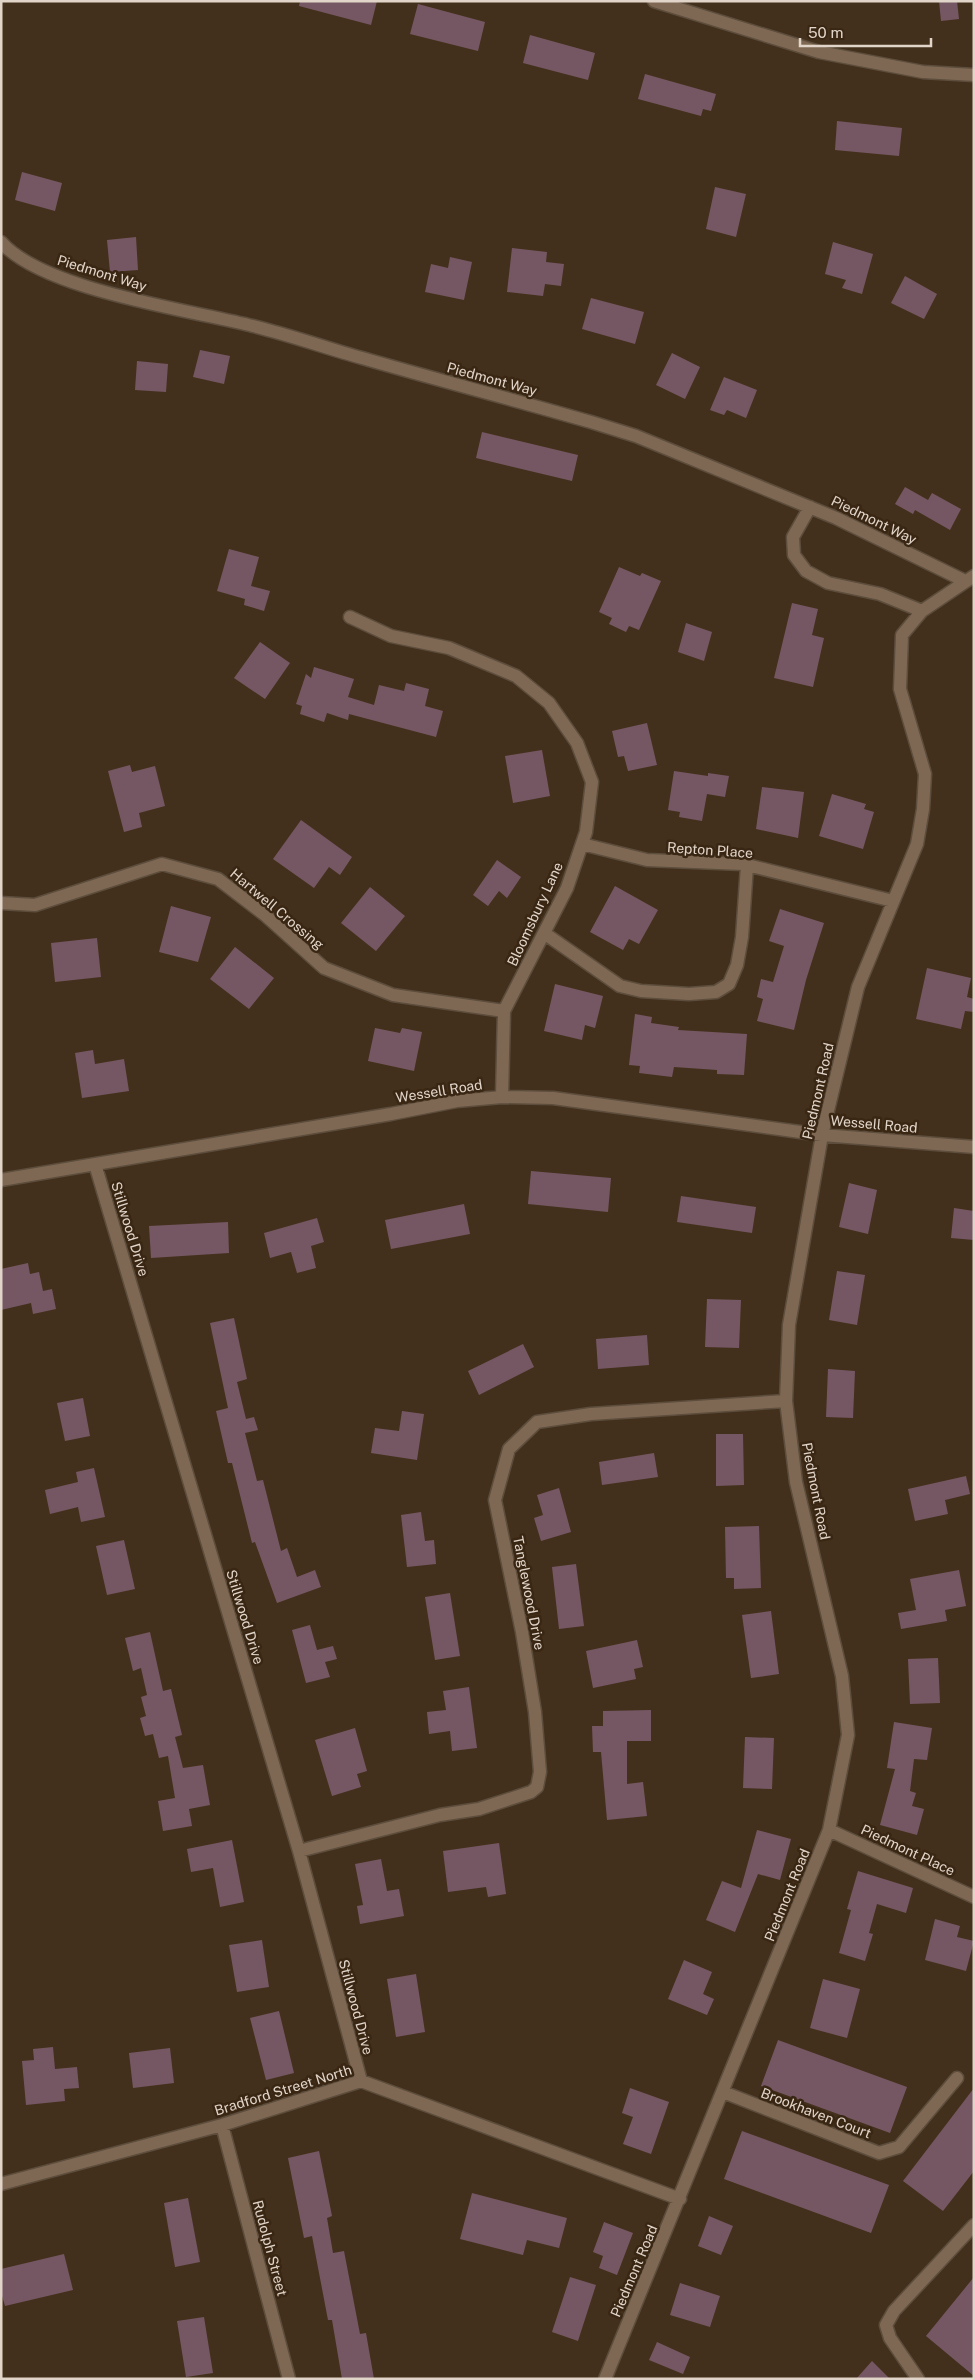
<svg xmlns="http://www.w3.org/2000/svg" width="975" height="2380" font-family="'Public Sans',sans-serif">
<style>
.building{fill:#755763}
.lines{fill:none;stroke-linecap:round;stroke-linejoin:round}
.minor-casing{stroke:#5d4d3c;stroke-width:15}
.minor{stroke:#7e6853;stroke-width:12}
.labels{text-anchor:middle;stroke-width:5;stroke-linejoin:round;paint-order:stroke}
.street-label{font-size:14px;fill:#e1d5c9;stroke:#392613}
</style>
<rect width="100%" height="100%" fill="#43301c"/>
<path class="building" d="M300 1H377L371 25 299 6Z
M939 1H957L959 19 941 21Z
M418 4 485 22 478 51 410 34Z
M530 35 595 53 588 80 523 63Z
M645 74 716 94 711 111 703 109 701 116 638 99Z
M837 121 902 128 899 156 835 150Z
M22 172 62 183 55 211 15 200Z
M715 187 746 194 736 237 706 229Z
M136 237 138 270 110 272 107 240Z
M833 242 873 254 862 294 842 288 846 280 825 274Z
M512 248 547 252 546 262 564 264 561 286 545 284 543 296 507 292Z
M450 257 472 262 464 300 425 292 431 264 448 268Z
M905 276 937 294 924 319 891 303Z
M591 298 644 312 635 344 582 329Z
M200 350 230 356 224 384 193 377Z
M672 353 700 367 685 399 656 385Z
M137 361 168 364 166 392 135 390Z
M724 377 757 390 746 418 727 410 724 415 710 410Z
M482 432 578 455 572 481 476 458Z
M905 487 928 500 932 493 961 509 950 530 915 510 913 514 895 504Z
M229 549 259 557 251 586 270 591 264 611 244 605 245 599 217 591Z
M619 567 640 576 642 573 661 581 639 630 629 626 626 632 609 624 612 618 599 612Z
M792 603 818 609 812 635 824 638 813 687 774 678Z
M686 623 712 632 704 661 678 652Z
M260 642 290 663 265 699 234 678Z
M314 667 354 679 348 697 374 705 379 685 404 691 406 683 429 689 425 706 443 711 436 737 349 714 348 720 327 713 324 722 300 714 302 706 296 704 306 674 311 678Z
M647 723 657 765 628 771 624 756 618 757 612 731Z
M542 750 550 796 513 803 505 756Z
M130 765 132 772 155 766 165 806 139 813 142 827 124 832 108 771Z
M674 771 708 776V773L729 776 725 797 707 794 702 821 679 817 680 812 668 810Z
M762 787 804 792 798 838 756 829Z
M832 794 866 804 864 809 874 812 863 849 819 836Z
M301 820 352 857 340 875 329 867 314 888 273 859Z
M497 860 521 877 507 898 499 891 488 906 473 895Z
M615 886 658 910 639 944 629 939 623 950 590 932Z
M370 887 405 916 376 951 341 923Z
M171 906 211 917 198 962 159 952Z
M780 909 824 923 806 980 794 1030 757 1021 763 999 757 997 761 979 773 982 784 946 769 941Z
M97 938 101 977 55 982 51 943Z
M235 947 274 978 249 1009 210 979Z
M927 968 971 978 967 997 974 999V1012L965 1011 961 1029 916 1019Z
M555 984 603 996 595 1028 585 1025 582 1040 544 1031Z
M635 1014 652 1017 651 1023 679 1027 678 1030 747 1034 744 1075 717 1074V1070L674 1067 672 1077 639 1073 640 1066 629 1065Z
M375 1028 400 1033 402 1028 422 1032 414 1071 368 1061Z
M93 1050 95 1064 124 1059 129 1091 82 1098 75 1053Z
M531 1171 611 1178 608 1212 528 1204Z
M849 1183 877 1190 868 1234 839 1227Z
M681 1196 756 1207 752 1233 677 1222Z
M464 1204 470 1234 391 1249 385 1220Z
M954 1208 974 1211V1240L951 1238Z
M317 1218 324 1242 311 1246 316 1268 297 1273 291 1252 270 1258 264 1233Z
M228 1222 229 1253 151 1258 149 1226Z
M28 1263 30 1274 39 1272 43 1291 52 1289 56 1309 33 1314 31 1303 1 1310V1269Z
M837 1271 865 1275 857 1325 829 1320Z
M707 1299 741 1300 739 1348 705 1347Z
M234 1318 247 1379 237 1382 246 1419 254 1417 258 1430 245 1433 257 1481 263 1480 281 1551 287 1548 297 1577 315 1570 321 1587 277 1603 255 1542 252 1543 232 1463H228L216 1411 228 1408 210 1323Z
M647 1335 649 1365 598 1369 596 1339Z
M523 1344 534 1367 479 1395 468 1371Z
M828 1369 855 1371 853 1418 826 1417Z
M83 1398 90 1436 65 1441 57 1403Z
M402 1411 424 1414 417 1460 371 1453 375 1428 399 1431Z
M716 1434H743L744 1485 716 1486Z
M654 1453 658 1477 602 1485 599 1462Z
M94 1468 105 1517 81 1522 78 1507 50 1514 45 1490 78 1482 76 1472Z
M966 1476 970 1494 945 1500 948 1514 915 1521 908 1489Z
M559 1488 571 1532 541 1541 534 1518 543 1515 537 1495Z
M421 1512 425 1541 434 1540 436 1564 407 1567 401 1515Z
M759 1526 761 1588 734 1589V1578H726L725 1527Z
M124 1540 135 1589 107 1595 96 1546Z
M576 1564 584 1626 559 1629 552 1567Z
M959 1570 966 1606 945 1610 947 1621 901 1629 898 1613 916 1610 910 1579Z
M450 1593 460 1656 435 1660 425 1597Z
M771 1611 779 1674 751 1678 742 1615Z
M310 1625 317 1650 333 1646 337 1659 325 1662 330 1677 306 1683 292 1630Z
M150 1632 163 1691 171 1689 182 1735 175 1737 183 1768 203 1765 210 1805 189 1809 192 1826 163 1831 158 1801 175 1798 168 1756 159 1758 153 1734 145 1736 140 1718 146 1716 141 1697 147 1695 141 1668 133 1671 125 1638Z
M637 1640 643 1667 634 1669 636 1679 593 1688 586 1651Z
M938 1658 940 1703 910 1704 908 1659Z
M469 1687 477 1748 452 1751 450 1731 429 1734 427 1712 446 1710 443 1691Z
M651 1710V1741H627V1784L643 1782 647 1816 607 1820 601 1752H593L592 1726H603V1711Z
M894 1722 932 1728 927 1760 914 1759 910 1791 916 1793 912 1806 924 1809 917 1835 880 1825 895 1769 887 1768Z
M355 1728 367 1771 357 1774 361 1787 332 1796 315 1740Z
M745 1737 774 1738 772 1789 743 1788Z
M757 1830 791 1839 780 1880 758 1874 735 1932 706 1920 722 1881 741 1888Z
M232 1840 244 1902 220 1907 213 1868 191 1872 187 1849Z
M499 1843 506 1894 488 1897 486 1887 448 1892 443 1851Z
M381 1859 387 1891 399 1889 404 1916 360 1924 357 1906 363 1905 355 1864Z
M858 1871 913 1888 906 1913 877 1904 869 1933 873 1934 865 1961 839 1953 851 1910 847 1909Z
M935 1919 960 1926 957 1937 974 1941 966 1971 925 1960Z
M262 1940 269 1987 237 1992 229 1945Z
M684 1960 712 1972 703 1994 714 1999 707 2015 668 1999Z
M416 1974 425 2032 396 2037 387 1979Z
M823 1979 860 1989 847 2038 810 2028Z
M279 2011 294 2073 266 2080 250 2018Z
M778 2040 907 2087 890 2133 761 2086Z
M53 2047 55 2069 77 2067 79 2088 64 2089 65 2101 26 2105 22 2061 34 2060 33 2049Z
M170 2048 174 2083 133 2088 129 2053Z
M630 2088 669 2102 651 2154 623 2144 633 2117 622 2113Z
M974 2088V2171L943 2211 903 2181Z
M742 2131 889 2185 871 2233 724 2179Z
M319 2151 332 2216 327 2218 333 2253 344 2251 360 2334 366 2333 374 2379H342L332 2320H328L312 2236 304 2238 288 2158Z
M472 2193 567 2218 559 2248 527 2240 523 2255 460 2239Z
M188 2198 200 2262 175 2267 164 2203Z
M709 2216 733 2226 721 2255 698 2246Z
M604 2222 633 2233 617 2275 599 2268 603 2256 593 2252Z
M64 2254 73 2290 5 2306 1 2292V2269Z
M570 2277 596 2285 578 2341 552 2332Z
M974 2277V2376L926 2336Z
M680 2283 720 2296 710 2327 670 2315Z
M204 2317 213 2373 186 2377 177 2321Z
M657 2342 690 2357 683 2374 649 2360Z
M872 2361 890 2379H856Z"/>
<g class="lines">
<g class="minor-casing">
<path id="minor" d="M654 1 819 52 923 72 974 75
M1 242C43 290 190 310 253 326 290 335 326 348 362 358 438 380 515 400 591 422L636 436 836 518 965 581
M810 507 793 537 794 555 806 571 828 583 880 594 922 611
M350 617 391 636 449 648 516 676 549 703 577 743 592 782 586 832 567 888 504 1011 502 1097
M582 844 647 860 743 864 893 901
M1 903 35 905 162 864 218 879 265 915 324 968 393 995 504 1011
M544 933 620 986 641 991 689 994 716 992 729 984 737 965 742 937 747 866
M95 1164 299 1851 361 2081
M1 1180 391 1114 457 1101 502 1097 553 1098 822 1135 974 1147
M829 1830 974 1897
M299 1851 440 1815 479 1809 531 1792 537 1787 540 1772 535 1712 522 1632 495 1500 509 1449 537 1422 591 1414 786 1401
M723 2092 879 2153 899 2147 957 2078
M222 2125 289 2379
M1 2184 222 2125 361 2081 680 2199
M605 2379 829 1830 848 1735 842 1676 796 1482 786 1401 789 1325 822 1135 858 987 917 844 923 809 925 774 900 689 902 635 922 611 974 576
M918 2379 890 2338 886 2325 894 2311 974 2225"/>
</g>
<use href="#minor" class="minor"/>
</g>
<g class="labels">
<g class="street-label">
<text transform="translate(102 273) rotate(17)" y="5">Piedmont Way</text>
<text transform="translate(492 379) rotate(15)" y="5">Piedmont Way</text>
<text transform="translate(874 520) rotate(26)" y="5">Piedmont Way</text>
<text transform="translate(710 850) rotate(4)" y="5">Repton Place</text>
<text transform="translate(277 909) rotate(40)" y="5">Hartwell Crossing</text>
<text transform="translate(535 914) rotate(-65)" y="5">Bloomsbury Lane</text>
<text transform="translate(439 1091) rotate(-9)" y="5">Wessell Road</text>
<text transform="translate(818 1091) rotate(-77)" y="5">Piedmont Road</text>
<text transform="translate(874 1124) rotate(5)" y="5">Wessell Road</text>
<text transform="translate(130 1229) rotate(73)" y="5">Stillwood Drive</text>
<text transform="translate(816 1491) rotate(79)" y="5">Piedmont Road</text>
<text transform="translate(529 1593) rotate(79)" y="5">Tanglewood Drive</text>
<text transform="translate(245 1617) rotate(73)" y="5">Stillwood Drive</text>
<text transform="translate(908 1850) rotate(25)" y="5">Piedmont Place</text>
<text transform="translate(787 1895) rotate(-68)" y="5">Piedmont Road</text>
<text transform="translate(356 2007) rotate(75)" y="5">Stillwood Drive</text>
<text transform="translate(283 2090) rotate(-17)" y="5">Bradford Street North</text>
<text transform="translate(816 2113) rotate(21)" y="5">Brookhaven Court</text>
<text transform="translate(270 2248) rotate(75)" y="5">Rudolph Street</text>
<text transform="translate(634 2271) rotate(-67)" y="5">Piedmont Road</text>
</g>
</g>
<rect width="975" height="2380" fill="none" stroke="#e1d5c9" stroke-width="5"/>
<path d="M800 38v8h131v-8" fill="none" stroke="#e1d5c9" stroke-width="2.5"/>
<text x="808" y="38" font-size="15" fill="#e1d5c9" stroke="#392613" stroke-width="4" paint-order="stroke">50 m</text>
</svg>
